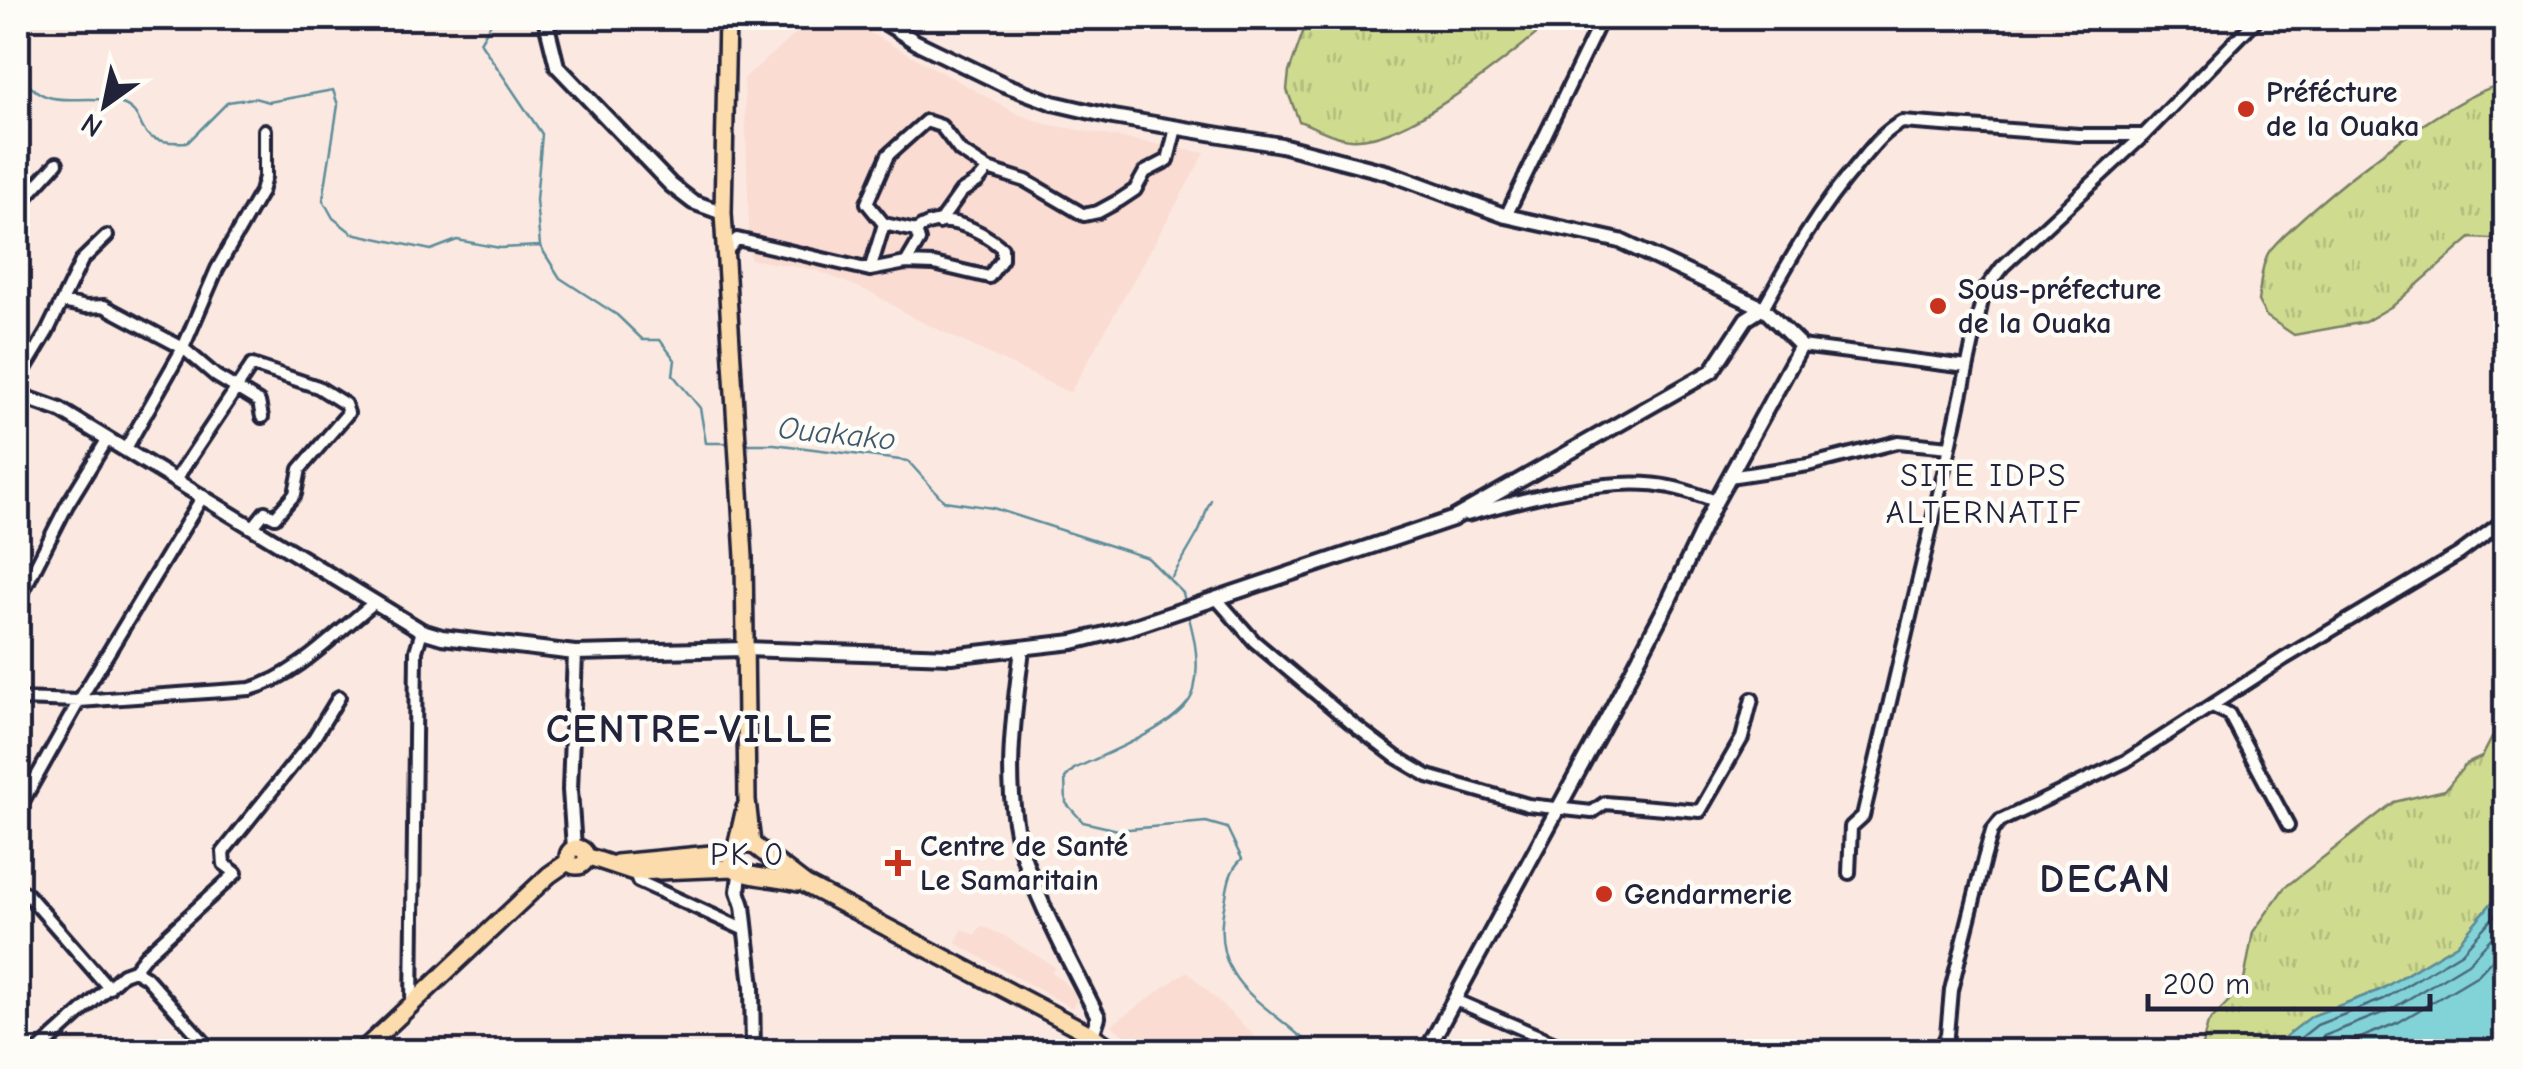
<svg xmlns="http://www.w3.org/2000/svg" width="2523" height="1069" font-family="'Comic Neue',sans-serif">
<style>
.built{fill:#fadcd2}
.grass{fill:url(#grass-tufts);stroke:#787f65;stroke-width:2.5}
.water{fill:#82d3d8;stroke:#5c8c99;stroke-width:2.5}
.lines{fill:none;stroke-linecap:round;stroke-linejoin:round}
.shore{stroke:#48697a;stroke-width:2.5}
.stream{stroke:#5c8c99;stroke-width:2.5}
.minor-casing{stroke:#22223b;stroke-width:18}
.tertiary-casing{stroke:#22223b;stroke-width:20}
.primary-casing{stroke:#22223b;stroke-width:22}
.minor{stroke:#fdfcf7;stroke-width:10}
.tertiary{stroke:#fdfcf7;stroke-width:12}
.primary{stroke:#fcdcac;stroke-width:15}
.poi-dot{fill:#c8321e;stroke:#fdfcf7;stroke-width:4}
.labels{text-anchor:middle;stroke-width:9;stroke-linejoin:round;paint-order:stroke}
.poi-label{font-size:30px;font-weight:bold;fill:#22223b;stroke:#fdfcf7;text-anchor:start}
.water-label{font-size:32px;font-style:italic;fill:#3f576a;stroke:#fdfcf7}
.neighbourhood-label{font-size:32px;letter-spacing:2.5px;fill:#22223b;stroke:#fdfcf7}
.district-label{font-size:40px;font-weight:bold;letter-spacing:2.5px;fill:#22223b;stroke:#fdfcf7}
</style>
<defs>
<pattern id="grass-tufts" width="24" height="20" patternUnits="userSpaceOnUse" patternTransform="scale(2.5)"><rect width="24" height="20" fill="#cfdc8f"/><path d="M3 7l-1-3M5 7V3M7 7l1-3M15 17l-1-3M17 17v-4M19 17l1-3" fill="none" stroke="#b1bc7c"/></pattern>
</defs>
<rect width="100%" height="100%" fill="#fbe9e1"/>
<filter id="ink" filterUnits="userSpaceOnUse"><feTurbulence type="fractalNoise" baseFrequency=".01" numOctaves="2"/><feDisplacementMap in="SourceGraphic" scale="20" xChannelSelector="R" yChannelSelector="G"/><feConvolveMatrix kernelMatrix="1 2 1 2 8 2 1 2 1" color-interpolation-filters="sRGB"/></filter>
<g filter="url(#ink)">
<path class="built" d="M814 18H843L1018 114 1046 124 1205 153 1070 393 912 317 872 293 818 271 750 259 744 78Z
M981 926 1003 935 1055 967 1052 972 1079 996 1072 1008 955 943 963 929 975 935Z
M1187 971 1270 1051H1145L1111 1025Z"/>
<path class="grass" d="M1308 18H1556C1513 53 1407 144 1351 139 1334 138 1315 127 1299 121L1287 90 1289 72Z
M2505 84V248L2491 239 2471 238 2394 305 2365 322 2294 335 2266 316 2258 301C2261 286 2261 261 2271 249 2307 207 2453 91 2505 84Z
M2505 721V887L2457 944 2380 990 2312 1016 2267 1051 2200 1052 2208 1023 2243 986 2253 932 2284 888 2394 802 2445 790 2466 764 2482 757 2498 726Z"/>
<path class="water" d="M2505 887V1051H2267L2312 1016 2380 990 2457 944Z"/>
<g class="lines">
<path class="shore" d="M2283 1052 2317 1025 2384 999 2462 952 2506 903
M2303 1052 2324 1036 2390 1010 2468 963 2506 922
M2327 1052 2399 1022 2478 975 2506 945"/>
<path class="stream" d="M494 18 480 42 542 134 536 200 540 246
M18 71C47 117 78 90 119 103 154 113 124 146 188 142L228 102 254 98 269 102 333 90 338 105 323 200 333 218 352 233 431 250 457 240 500 248 540 246 560 278 617 315 643 340H660L675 360 673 375 700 408 706 443H733
M746 444H774L908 461 944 501 993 508 1148 558 1183 593 1185 601
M1172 577C1182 561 1189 549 1198 533 1204 522 1205 511 1211 500
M1188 614C1195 639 1200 664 1194 690 1186 724 1104 754 1074 769L1065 778 1066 803 1083 822 1118 830 1206 822 1227 828 1242 859C1229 870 1228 885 1225 902 1206 987 1268 1001 1317 1052"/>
<g class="minor-casing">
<path id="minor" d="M988 169 1026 181 1084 215 1098 212 1120 200 1135 190 1145 172 1168 160 1176 128
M18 215 26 197 57 163
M1506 216 1602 18
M884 224 916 231 919 241 906 263
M726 252 737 239 870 270 906 263 934 264 989 277 1002 259V248C981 230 941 209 916 231
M870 270 884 224 867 203 888 155 926 121 941 126 960 151 988 169 978 181 961 192 939 223
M63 302 86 307 104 306 183 348 216 376 259 402 262 417
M1763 308C1791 257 1819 209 1857 165 1871 148 1883 132 1902 122L2079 135H2144
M1801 346 1967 367
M18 380 47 332 82 260 107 236
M125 450 183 348 217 269 261 192 265 177V130
M1729 477 1808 465 1898 442 1950 447
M176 479 252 365 318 387 345 404 348 413 300 469 295 494 275 517 265 512 253 527
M1467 515C1523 499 1614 474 1670 487 1686 490 1701 496 1716 501
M1216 598 1254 641 1350 722 1396 757 1428 776 1528 805 1592 812 1605 803 1700 811 1742 738 1752 699
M18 601 67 505 107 440
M18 699 79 701 250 689C297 676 337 632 375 602
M2212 706 2229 714 2288 825
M18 810 79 701 203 496
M634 870 638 881 745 930
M1849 873 1851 827 1863 816 1950 447 1984 291 2002 267 2144 135 2258 18
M18 889 28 895 109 988
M134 970 146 955 236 873 224 864 223 852 314 738 339 697
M1455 1000 1576 1052
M412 1006 416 651 422 631
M37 1052 123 974 134 970 146 977 213 1052
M1939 1052 1947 1035 1951 990 1984 859 1992 831 2000 821 2126 761 2285 658 2459 554 2506 519"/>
</g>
<g class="tertiary-casing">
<path id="tertiary" d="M545 18 557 66 671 185 693 202 723 213
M878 18 916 42 1003 84 1053 103 1113 117 1281 145 1389 173 1506 216 1620 241 1763 308 1801 346 1716 501 1668 602 1610 713 1426 1052
M18 395 60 410 422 631 442 637 575 653 744 649 951 656 1073 642 1129 628 1452 519 1712 371 1746 319 1763 308
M1022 650C1013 718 1001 798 1026 864 1045 916 1073 967 1098 1017L1092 1035 1077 1052
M574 848 570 790 575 653
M740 875 738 891 743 906 752 986 753 1052"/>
</g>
<g class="primary-casing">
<path id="primary" d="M727 18 723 213 744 557 747 800 752 844
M745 808 736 847 731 856 733 868C743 877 780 878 798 883
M736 847 744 844 755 846 806 885 1092 1035 1116 1052
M568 857a9 9 0 1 1 18 0a9 9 0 1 1-18 0Z
M586 856 634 872 733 868
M617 863 732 852
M361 1052 549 875 569 861"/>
</g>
<use href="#minor" class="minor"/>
<use href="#tertiary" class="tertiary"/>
<use href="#primary" class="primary"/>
</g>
</g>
<g class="poi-dot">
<circle cx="2246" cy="109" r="10"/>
<circle cx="1938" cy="306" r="10"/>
<path d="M893 848h10v10h10v10h-10v10h-10v-10h-10v-10h10z"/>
<circle cx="1604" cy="894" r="10"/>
</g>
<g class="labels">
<g class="poi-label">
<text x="2266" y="102">Préfécture<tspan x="2266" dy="34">de la Ouaka</tspan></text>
<text x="1958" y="299">Sous-préfecture<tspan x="1958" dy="34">de la Ouaka</tspan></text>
<text x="920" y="856">Centre de Santé<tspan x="920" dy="34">Le Samaritain</tspan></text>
<text x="1624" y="904">Gendarmerie</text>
</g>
<g class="water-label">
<text transform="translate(837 433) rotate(6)" y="11">Ouakako</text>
</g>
<g class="neighbourhood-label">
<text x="1984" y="486">SITE IDPS<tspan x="1984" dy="37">ALTERNATIF</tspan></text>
<text x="748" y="865">PK 0</text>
</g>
<g class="district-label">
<text x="690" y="742">CENTRE-VILLE</text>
<text x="2106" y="892">DECAN</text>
</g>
</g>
<rect width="2523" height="1069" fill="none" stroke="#fdfcf7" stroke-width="60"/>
<rect x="30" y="30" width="2463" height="1009" fill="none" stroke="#22223b" stroke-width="4" filter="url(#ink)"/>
<g transform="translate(105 105) rotate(213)" stroke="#fdfcf7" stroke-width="8" paint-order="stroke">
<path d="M0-8L18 38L0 25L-18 38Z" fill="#22223b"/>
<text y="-15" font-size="28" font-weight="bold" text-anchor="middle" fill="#22223b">N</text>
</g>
<path d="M2148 994v15h282v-15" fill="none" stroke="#22223b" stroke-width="5"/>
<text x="2163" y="994" font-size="30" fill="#22223b" stroke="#fdfcf7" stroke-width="8" paint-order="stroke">200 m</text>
</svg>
